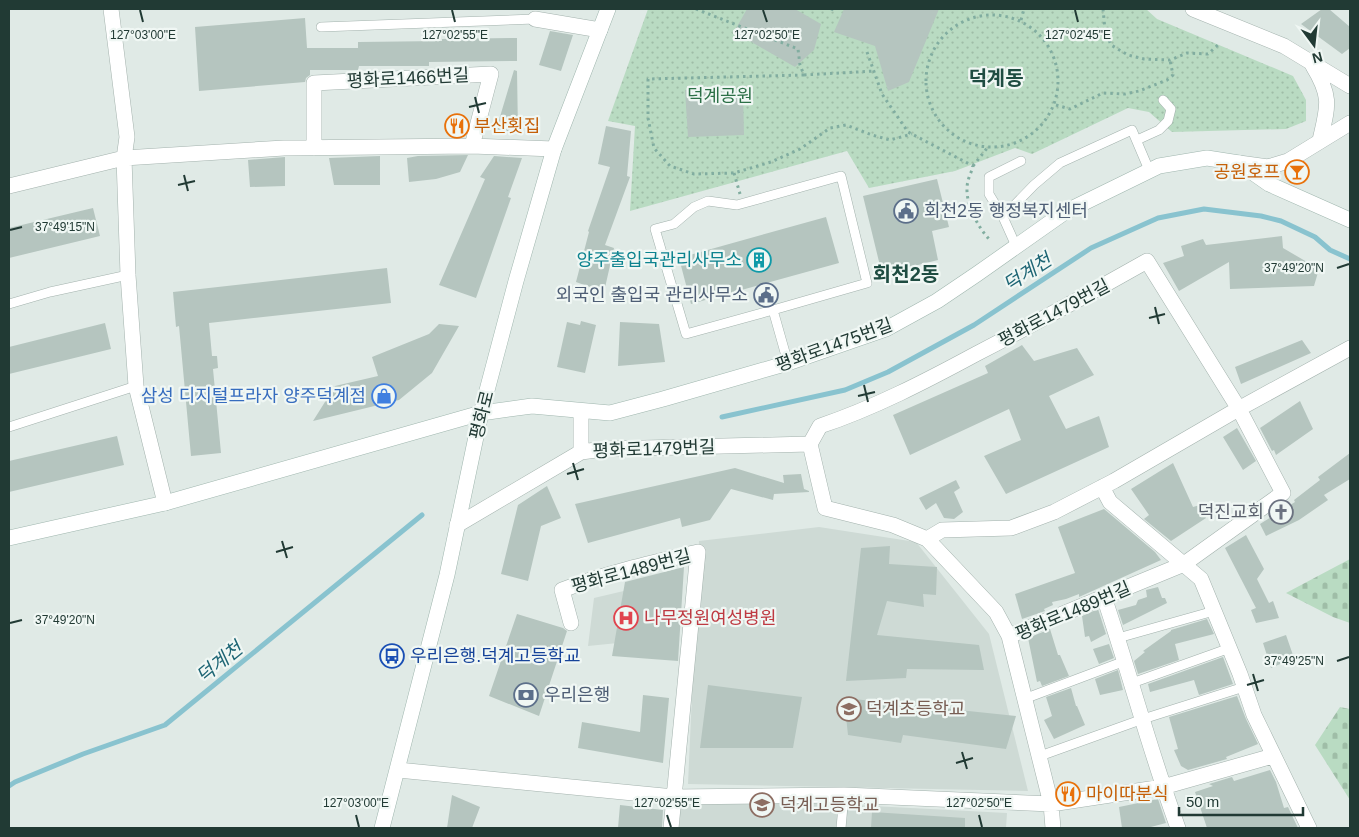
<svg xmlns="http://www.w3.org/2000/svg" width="1359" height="837" font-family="Arial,'Noto Sans KR',sans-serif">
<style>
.built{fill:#cedad5}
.cemetery{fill:url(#cemetery-stones)}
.park{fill:url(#park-dots)}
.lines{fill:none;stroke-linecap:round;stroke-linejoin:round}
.stream{stroke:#89c3cf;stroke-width:5}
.building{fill:#b5c5bf}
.lane-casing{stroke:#a3b2ad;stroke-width:10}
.street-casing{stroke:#a3b2ad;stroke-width:16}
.secondary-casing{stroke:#9fb6ae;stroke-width:16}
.path{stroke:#81ada0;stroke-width:3;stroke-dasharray:2.5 4;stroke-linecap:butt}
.lane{stroke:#fff;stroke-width:9}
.street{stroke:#fff;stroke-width:15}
.secondary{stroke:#fff;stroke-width:15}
.ticks{fill:none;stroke:#213a34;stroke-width:2}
.labels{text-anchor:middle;stroke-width:4.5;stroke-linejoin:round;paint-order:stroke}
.street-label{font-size:18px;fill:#213a34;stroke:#f0f7f4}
.park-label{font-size:18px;fill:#2c7047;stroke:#f0f7f4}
.food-label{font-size:18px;fill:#c56008;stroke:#f0f7f4;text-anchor:start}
.service-label{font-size:18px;fill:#4e5e75;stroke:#f0f7f4;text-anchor:start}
.culture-label{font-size:18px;fill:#0d838f;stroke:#f0f7f4;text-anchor:end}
.shop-label{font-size:18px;fill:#366cbe;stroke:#f0f7f4;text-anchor:end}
.worship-label{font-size:18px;fill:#5b616d;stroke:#f0f7f4;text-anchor:end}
.health-label{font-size:18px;fill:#be3a42;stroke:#f0f7f4;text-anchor:start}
.transit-label{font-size:18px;fill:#164399;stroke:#f0f7f4;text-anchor:start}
.education-label{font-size:18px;fill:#785e54;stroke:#f0f7f4;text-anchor:start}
.water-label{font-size:19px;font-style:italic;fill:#1d6574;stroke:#f0f7f4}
.quarter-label{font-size:20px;font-weight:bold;fill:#1e4c41;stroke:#f0f7f4}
.ticks-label{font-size:12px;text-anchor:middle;fill:#213a34;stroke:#f0f7f4;stroke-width:4.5;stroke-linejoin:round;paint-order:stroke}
</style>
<defs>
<pattern id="cemetery-stones" width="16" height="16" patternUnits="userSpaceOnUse" patternTransform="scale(1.25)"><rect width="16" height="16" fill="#b9dbc2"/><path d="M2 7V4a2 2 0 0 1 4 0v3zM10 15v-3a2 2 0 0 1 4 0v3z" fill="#9fbda7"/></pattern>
<pattern id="park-dots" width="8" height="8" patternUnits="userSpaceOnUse" patternTransform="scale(1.25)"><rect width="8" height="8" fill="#b9dbc2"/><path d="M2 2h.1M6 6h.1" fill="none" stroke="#9fbda7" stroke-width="1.8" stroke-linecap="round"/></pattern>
</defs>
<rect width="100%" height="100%" fill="#e0eae6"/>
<path class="built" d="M819 527 916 542 989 634 1028 791 688 784 699 541Z
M662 582 658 639 588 646 594 598Z
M681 796 1007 813 1006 828H679Z"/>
<path class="cemetery" d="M1350 559V623L1333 617 1286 593Z
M1340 707 1350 709V800L1315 745Z"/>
<path class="park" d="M648 9H1146L1157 19 1293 76 1306 100V121L1286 129 1172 132 1149 112 1128 108 1032 154 1015 148 955 171 869 188 847 151 630 211 635 126 608 121Z"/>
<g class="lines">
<path class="stream" d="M722 417 845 390 888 372 974 325 1091 248 1158 218 1204 209 1261 216 1281 221 1315 237 1330 250 1350 259
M9 786 15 782 83 754 165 725 422 515"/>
</g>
<path class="building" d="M747 9H795L821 24 814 50 795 67 734 32Z
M844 9H939L909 82 888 91 875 46 834 32Z
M1322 9H1329L1350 27V48L1342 54 1301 24Z
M305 18 307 48H358V42L442 41V39L517 38V61L429 62V66H359L358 70H310V75L306 78 305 82 199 91 195 27Z
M550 31 573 35 561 71 539 65Z
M514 70 517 71 518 132 496 130Z
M685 90 743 92 744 135 688 137Z
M606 126 631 131 627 176 630 177 605 245 614 248 604 292 576 282 589 232 588 231 610 167 598 164Z
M468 155 460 172 436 179 409 182 407 158 418 156Z
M380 156V185H334L329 158Z
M494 156 522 158 508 197 511 198 476 298 439 285 485 179 480 177Z
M285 157V186L250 187 248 160Z
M937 179 949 227 932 231 938 260 882 274 863 196Z
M93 208 100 236 9 258V228Z
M826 217 839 263 691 304 679 258Z
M1282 236 1283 248 1319 269 1314 286 1230 289 1229 262 1179 291 1163 263 1184 256 1181 246 1203 239 1206 245Z
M387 268 391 303 209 323 212 356H217L218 368 213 369 221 453 191 456 179 326 176 327 173 292Z
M581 321 596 325 585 373 557 367 567 322 580 325Z
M620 322 659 324 665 362 618 366Z
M105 323 111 349 9 374V347Z
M439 324 459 326 432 373 399 400 313 421 335 386 378 376 372 357 429 334Z
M1302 340 1311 353 1241 384 1235 367Z
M1022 345 1034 361 1077 348 1094 375 1049 396 1066 429 1099 416 1109 447 1006 494 984 456 1021 440 1009 409 910 455 893 415 988 373 985 366Z
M1300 401 1313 429 1276 455 1274 450 1272 451 1260 428Z
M1237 428 1256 461 1243 470 1223 437Z
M117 436 124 465 9 492V461Z
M1350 453V479L1324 495 1328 500 1299 520 1266 536 1260 524 1295 502 1294 500 1320 480 1318 477Z
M1173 463 1193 507 1200 505 1206 518 1171 541 1144 519 1149 515 1131 489Z
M735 468 784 483 783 475 801 474 804 489 809 491V492L774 494 773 500 731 489 710 520 682 527 680 518 588 543 575 504Z
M956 480 960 488 954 492 963 512 954 519 944 518 936 503 926 510 919 498Z
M547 486 561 518 541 526 528 581 501 574 518 505Z
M1104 509 1155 552 1161 560 1079 597V594L1066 599 1052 602 1053 605 1044 609 1045 611 1022 619 1015 594 1075 573 1058 527Z
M1246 535 1264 569 1257 579 1269 603 1273 601 1279 618 1256 623 1251 610 1256 608 1225 548Z
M890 546 889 564 937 567 936 595 923 594 924 607 887 601 877 635 979 645 984 670 907 669 906 678 846 681 861 548Z
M684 567 678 661 612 656 625 582Z
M1158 587 1162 598H1165L1167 603 1123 625 1118 610 1136 605 1138 600 1147 597 1146 590Z
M1098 609 1106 634 1091 642 1089 636 1085 637 1082 616Z
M517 614 563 628 567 631 539 716 489 696Z
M1207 619 1214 634 1175 644 1179 660 1138 674 1134 661 1145 652 1143 651 1171 631V630Z
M1050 629 1058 655H1060L1069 676 1042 686 1040 681 1037 682 1028 638Z
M1286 635 1294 658 1271 668 1263 643Z
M1109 644 1114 658 1099 664 1093 649Z
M1223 657 1233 684 1199 695 1194 680 1150 692 1148 684Z
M1118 670 1123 690 1100 695 1095 679Z
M708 685 802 697 793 748H700Z
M1071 688 1076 706H1077L1085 725 1054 739 1044 720 1052 716 1046 697Z
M643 695 669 698 663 763 578 748 582 722 640 732Z
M1237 696 1246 719 1258 744 1226 757 1227 759 1188 770 1181 766 1174 750 1178 749 1169 717Z
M844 698 1016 716 1006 749 903 735 901 743 848 735Z
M1270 770 1276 782 1284 808 1288 807 1298 828H1207L1195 792 1213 786 1209 784 1232 777 1234 781Z
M452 795 480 807 472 828H447Z
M1158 799 1166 823 1147 828H1122L1119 807Z
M620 805 663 810 662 828H618Z
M872 812 965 818V828H871Z"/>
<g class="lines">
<g class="lane-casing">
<path id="lane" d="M321 27 535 19
M1137 140 1159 130 1168 121 1171 109 1163 100
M1003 217 989 194V177L1021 161
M1016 246 1003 217 1034 185 1060 163 1132 130 1149 170
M9 304 50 292 128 275
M773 310 867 283 841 176 737 205 708 201 694 207 674 224 655 229 686 334 773 310 788 363
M9 427 136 386
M1118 638 1214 611
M1132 683 1230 648
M1024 699 1125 661
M1040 756 1143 719 1244 687
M841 828 844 795"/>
</g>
<g class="street-casing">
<path id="street" d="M111 9 127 137 124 158 128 275 136 386 165 503
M1193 9 1284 46 1350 86
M535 19 600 30
M1313 66C1332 97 1328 106 1320 140
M314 148V83L491 74 472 146
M1239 163 1268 167 1288 161 1350 123
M9 186 124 158 284 148 472 146 554 149
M810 444 820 426C874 408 926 381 976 354 1034 324 1091 293 1147 261L1239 409 1283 493 1184 564 1009 636 1051 804 1053 828
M581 452V412
M1102 487 1110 502 1201 579 1240 674 1254 715 1309 828
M457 525 581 452 604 449 810 444 825 508 893 525 927 539 942 530 1011 528 1054 512 1114 481 1233 412 1350 348
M927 539 996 612 1009 636
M1104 597C1130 674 1150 752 1178 828
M571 623 562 590C606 573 652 563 698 552L671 828
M398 770 674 797 844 795 1051 804 1163 787 1273 756"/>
</g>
<g class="secondary-casing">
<path id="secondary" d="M9 538 165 503 481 413 532 406 610 413 663 399 788 363 886 329 937 301 977 274 1065 212 1159 166 1207 158 1239 163 1269 184 1350 220
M382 828 447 575 481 413 516 281 554 149 608 9"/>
</g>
<path class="path" d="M696 9 798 49 800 65 804 75 874 71
M831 9 835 10
M1103 9 1105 30 1111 45 1128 55 1144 59 1170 60 1187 53 1208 54 1219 44
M926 81a66 66 0 1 1 132 0a66 66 0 1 1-132 0Z
M1021 20 1024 9
M867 52 882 94 908 132 973 166C972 171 969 176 968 181 963 200 977 226 989 239
M804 75 648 79V118L654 148 670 166 694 174 734 173 771 162 800 149 830 128 846 125 872 135 890 140 912 134
M1056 105 1070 109 1103 93 1125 94 1139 91 1167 80 1173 75 1170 60
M973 166 988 147
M734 173 740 194"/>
<use href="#lane" class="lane"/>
<use href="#street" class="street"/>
<use href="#secondary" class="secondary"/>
</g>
<path class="ticks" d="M140 10 143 22M452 10 455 22M763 10 767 22M1075 10 1078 22M475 97 479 113M469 107 486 103M184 175 188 191M178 185 195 181M10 230 22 227M1337 268 1349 264M1155 307 1159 324M1149 318 1165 314M864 385 868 402M858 396 875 392M573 463 578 480M567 474 584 469M282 541 287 558M276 552 293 547M10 623 22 620M1337 661 1349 657M1253 674 1258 691M1247 685 1264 680M962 752 967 769M956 763 973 758M356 815 359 827M667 815 671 827M979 815 982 827"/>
<defs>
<g id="restaurant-ring" transform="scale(1.25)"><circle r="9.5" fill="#f0f7f4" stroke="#e8710a" stroke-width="1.5"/><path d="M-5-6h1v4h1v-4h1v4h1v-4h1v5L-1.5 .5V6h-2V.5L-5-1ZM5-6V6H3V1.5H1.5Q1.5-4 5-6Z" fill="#e8710a"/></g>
<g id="bar-ring" transform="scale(1.25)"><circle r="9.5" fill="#f0f7f4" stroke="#e8710a" stroke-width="1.5"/><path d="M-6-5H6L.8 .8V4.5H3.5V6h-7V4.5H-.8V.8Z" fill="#e8710a"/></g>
<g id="civic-ring" transform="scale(1.25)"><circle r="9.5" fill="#f0f7f4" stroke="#5c6f8a" stroke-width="1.5"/><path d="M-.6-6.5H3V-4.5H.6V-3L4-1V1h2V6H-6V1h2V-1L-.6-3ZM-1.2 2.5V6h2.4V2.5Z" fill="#5c6f8a"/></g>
<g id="building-ring" transform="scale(1.25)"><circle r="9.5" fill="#f0f7f4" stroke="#0f9aa8" stroke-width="1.5"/><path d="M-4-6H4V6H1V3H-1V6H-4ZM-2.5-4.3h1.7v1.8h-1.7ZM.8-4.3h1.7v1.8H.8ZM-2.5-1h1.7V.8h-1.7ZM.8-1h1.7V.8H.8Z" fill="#0f9aa8"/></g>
<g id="shop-ring" transform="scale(1.25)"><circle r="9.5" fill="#f0f7f4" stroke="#3f7fe0" stroke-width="1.5"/><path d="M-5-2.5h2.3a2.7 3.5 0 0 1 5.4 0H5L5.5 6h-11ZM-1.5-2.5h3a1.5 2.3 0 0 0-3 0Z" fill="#3f7fe0"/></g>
<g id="church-ring" transform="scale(1.25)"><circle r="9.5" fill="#f0f7f4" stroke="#6b7280" stroke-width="1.5"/><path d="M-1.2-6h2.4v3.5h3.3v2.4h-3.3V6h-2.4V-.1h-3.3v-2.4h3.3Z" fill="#6b7280"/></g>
<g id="hospital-ring" transform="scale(1.25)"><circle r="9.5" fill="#f0f7f4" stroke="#e0444e" stroke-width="1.5"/><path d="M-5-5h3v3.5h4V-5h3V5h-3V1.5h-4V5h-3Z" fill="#e0444e"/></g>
<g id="bus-ring" transform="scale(1.25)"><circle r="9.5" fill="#f0f7f4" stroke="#1a4fb4" stroke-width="1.5"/><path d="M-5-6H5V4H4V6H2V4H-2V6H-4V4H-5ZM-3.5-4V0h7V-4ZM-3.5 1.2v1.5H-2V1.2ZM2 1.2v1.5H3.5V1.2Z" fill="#1a4fb4"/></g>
<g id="bank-ring" transform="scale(1.25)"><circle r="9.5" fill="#f0f7f4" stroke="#5c6f8a" stroke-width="1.5"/><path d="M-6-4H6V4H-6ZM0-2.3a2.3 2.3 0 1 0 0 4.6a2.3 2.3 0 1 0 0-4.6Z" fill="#5c6f8a"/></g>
<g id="school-ring" transform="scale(1.25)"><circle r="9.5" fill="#f0f7f4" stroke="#8d6e63" stroke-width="1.5"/><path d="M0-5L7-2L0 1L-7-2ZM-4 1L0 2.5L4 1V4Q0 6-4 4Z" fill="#8d6e63"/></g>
</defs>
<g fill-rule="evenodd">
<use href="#restaurant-ring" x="457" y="126"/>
<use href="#bar-ring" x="1297" y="172"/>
<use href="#civic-ring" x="906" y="211"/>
<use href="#building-ring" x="759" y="260"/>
<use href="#civic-ring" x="766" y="295"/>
<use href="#shop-ring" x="384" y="396"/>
<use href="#church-ring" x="1281" y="512"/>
<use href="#hospital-ring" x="626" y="618"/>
<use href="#bus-ring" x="392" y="656"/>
<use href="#bank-ring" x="526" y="695"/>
<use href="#school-ring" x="849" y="709"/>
<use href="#restaurant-ring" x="1068" y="794"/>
<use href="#school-ring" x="762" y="805"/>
</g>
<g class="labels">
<g class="street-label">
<text transform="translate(408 78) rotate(-3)" y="6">평화로1466번길</text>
<text transform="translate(1054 313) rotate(-28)" y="6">평화로1479번길</text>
<text transform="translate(834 345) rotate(-20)" y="6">평화로1475번길</text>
<text transform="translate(482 415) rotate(-76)" y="6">평화로</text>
<text transform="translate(654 449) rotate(-2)" y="6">평화로1479번길</text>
<text transform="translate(631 571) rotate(-15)" y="6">평화로1489번길</text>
<text transform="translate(1073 611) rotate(-23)" y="6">평화로1489번길</text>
</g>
<g class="park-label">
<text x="720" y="102">덕계공원</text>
</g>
<g class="food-label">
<text x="474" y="132">부산횟집</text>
<text x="1280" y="178" text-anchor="end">공원호프</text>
<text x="1086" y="800">마이따분식</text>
</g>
<g class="service-label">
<text x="924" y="217">회천2동 행정복지센터</text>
<text x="748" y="301" text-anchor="end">외국인 출입국 관리사무소</text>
<text x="544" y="701">우리은행</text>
</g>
<g class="culture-label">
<text x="742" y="266">양주출입국관리사무소</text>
</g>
<g class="shop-label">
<text x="366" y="402">삼성 디지털프라자 양주덕계점</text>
</g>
<g class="worship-label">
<text x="1264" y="518">덕진교회</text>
</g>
<g class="health-label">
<text x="644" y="624">나무정원여성병원</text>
</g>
<g class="transit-label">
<text x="410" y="662">우리은행.덕계고등학교</text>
</g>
<g class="education-label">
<text x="866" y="715">덕계초등학교</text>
<text x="780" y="811">덕계고등학교</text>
</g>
<g class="water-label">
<text transform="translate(1027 272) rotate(-33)" y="7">덕계천</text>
<text transform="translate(219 662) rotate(-39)" y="7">덕계천</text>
</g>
<g class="quarter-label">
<text x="996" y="85">덕계동</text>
<text x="906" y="281">회천2동</text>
</g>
</g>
<g class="ticks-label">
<text x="143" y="39">127°03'00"E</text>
<text x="455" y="39">127°02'55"E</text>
<text x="767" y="39">127°02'50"E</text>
<text x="1078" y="39">127°02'45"E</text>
<text x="65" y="231">37°49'15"N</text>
<text x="1294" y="272">37°49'20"N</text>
<text x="65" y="624">37°49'20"N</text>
<text x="1294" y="665">37°49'25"N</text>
<text x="356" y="807">127°03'00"E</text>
<text x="667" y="807">127°02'55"E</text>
<text x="979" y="807">127°02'50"E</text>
</g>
<rect width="1359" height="837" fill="none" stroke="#213a34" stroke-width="20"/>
<g transform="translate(1314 45) rotate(165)" stroke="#f0f7f4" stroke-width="4" paint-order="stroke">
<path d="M0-4L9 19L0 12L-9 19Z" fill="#213a34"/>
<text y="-8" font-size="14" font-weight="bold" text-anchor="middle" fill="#213a34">N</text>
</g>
<path d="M1179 807v8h124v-8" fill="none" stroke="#213a34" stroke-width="2.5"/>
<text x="1186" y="807" font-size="15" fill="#213a34" stroke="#f0f7f4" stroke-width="4" paint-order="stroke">50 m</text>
</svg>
